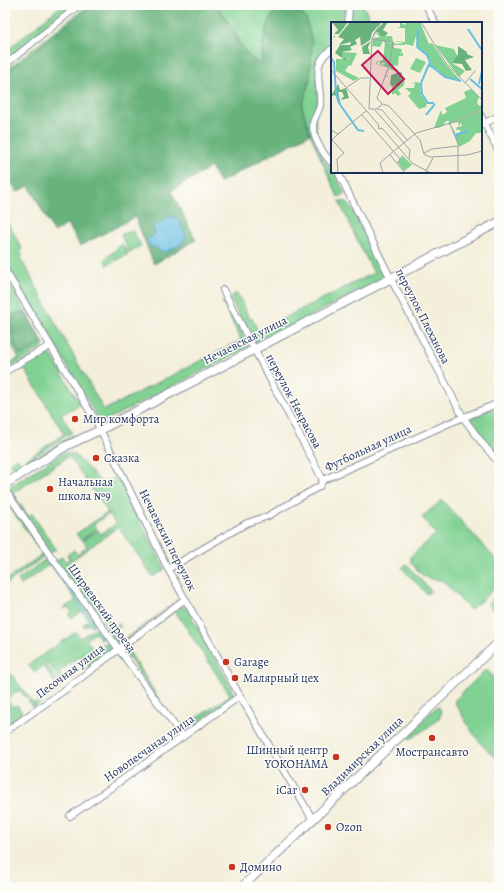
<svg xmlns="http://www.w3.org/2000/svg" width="504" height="892" font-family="Alegreya,serif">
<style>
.green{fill:#80d192;stroke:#4e8078;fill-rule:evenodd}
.forest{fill:#68b37c;stroke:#42716d;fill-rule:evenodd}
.water{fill:#67c0e4;stroke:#4178a1}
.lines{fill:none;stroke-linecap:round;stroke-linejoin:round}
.stream{stroke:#67c0e4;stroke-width:1.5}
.minor-casing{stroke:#878f9c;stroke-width:8}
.tertiary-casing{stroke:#878f9c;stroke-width:10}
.minor{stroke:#fff;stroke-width:6}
.tertiary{stroke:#fff;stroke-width:8}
.poi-dot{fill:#c8321e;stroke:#fdfcf7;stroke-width:1.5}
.labels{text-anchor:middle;stroke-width:3;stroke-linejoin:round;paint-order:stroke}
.street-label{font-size:12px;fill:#1b2f5e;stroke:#fdfcf7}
.poi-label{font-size:12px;fill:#1b2f5e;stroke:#fdfcf7;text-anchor:start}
.inset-river{fill:none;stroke:#67c0e4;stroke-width:2}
.inset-road{fill:none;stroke:#9da2a8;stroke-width:1}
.view{fill:#c2185b;fill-opacity:0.15;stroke:#c2185b;stroke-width:2}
.inset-edge{fill:none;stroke:#1b2f5e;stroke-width:2}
</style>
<rect width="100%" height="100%" fill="#fdfcf7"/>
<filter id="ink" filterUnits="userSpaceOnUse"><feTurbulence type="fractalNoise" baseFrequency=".025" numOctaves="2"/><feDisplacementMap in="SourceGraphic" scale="8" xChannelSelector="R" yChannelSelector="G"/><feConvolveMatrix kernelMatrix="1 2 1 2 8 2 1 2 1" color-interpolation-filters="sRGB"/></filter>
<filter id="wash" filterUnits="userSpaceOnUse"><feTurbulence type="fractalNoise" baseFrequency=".012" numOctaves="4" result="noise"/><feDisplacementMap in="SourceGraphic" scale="16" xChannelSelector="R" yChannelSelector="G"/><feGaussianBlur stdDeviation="0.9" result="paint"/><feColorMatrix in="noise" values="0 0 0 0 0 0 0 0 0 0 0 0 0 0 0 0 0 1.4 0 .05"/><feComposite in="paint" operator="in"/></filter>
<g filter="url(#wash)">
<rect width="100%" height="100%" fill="#f3efda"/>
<path class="green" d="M62 5H74L5 60V52Z
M88 5H92L5 74V71Z
M217 5H348L345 23H332V46L319 57 316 64 318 100 315 113 317 146 325 162 332 168V172H334L345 194 338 197 310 134 302 106 310 80 262 44V65L251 59 239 43 235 33Z
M351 5H363L372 23H349Z
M339 201 347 202 351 207 384 272 382 279 260 342H256L252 340 231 300 232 296 237 293 250 319 252 318 258 331 374 273 356 238Z
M5 217 22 249 20 250 22 254 21 260 29 273 62 335 104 410 241 340 222 301 230 308 247 342 248 345 247 348 105 421 98 418 24 292 5 263Z
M132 230 141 246 129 252 121 235Z
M122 244 128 254 107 265 105 259Z
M5 276 44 344 42 348 5 370V366L19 358 7 338 8 337 5 331ZM23 312 26 314 18 352C11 341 11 329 12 316L14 314Z
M48 352 52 356 80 404 61 415 72 432 14 470 10 464 11 462 17 458 21 463 64 434 22 365 5 375C10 368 39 352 48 352Z
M491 409 499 415V459L485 442 468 420Z
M73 435 74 436 71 439 34 462 32 461 16 472 15 471Z
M66 452 75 455 102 483 117 476 164 567V570L153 577 118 527 67 564 87 593 89 592 103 611 96 616 56 561 62 557 66 562 70 559 67 555 74 550 79 555 81 551 87 547 83 540 98 530 101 534 116 524 109 514 94 524 97 529 81 540 76 534 108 512 69 456 13 493 28 516 32 514 56 549 50 553 7 488 61 454Z
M5 494 45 553 43 557 5 585V581L43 554 5 501Z
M442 500 499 563V584L478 604 477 603 470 610 442 580C424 580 420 574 410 561L412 560 410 557 436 534 422 517Z
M46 559 51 561 96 623 91 626 89 624 84 627 82 625 89 620 82 611 72 618 68 615 72 612 68 607 65 609 64 608 76 600 50 564 21 585 18 580Z
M406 564 431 591 427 594 402 568Z
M499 592V617L487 604Z
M172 605 121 644 117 643 106 629 108 627 102 620 107 617 114 627 119 624 121 626 112 633 115 637 116 636 121 642Z
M180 605 187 609 220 667 235 696 183 733 181 729 230 695 175 611 128 646V650L159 699 157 700 125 651 127 645Z
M96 628 102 636V638L100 639 96 633 86 639 94 650 107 642 113 651 90 668 81 656 59 671 67 682 64 683 61 681 46 661 44 662 59 683 60 687V689L36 706H31L27 696 25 697 20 690 7 699 13 707 17 705 22 712 21 713 22 715 20 719 5 729V724L11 720 9 716 11 714 5 706V666L34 704 58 687 43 666 34 672 28 665 76 632 80 638Z
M486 669 499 683V759C478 747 466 721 454 701Z
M436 707H439C440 709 441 712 441 714 441 720 419 733 413 737L409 739 407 737Z"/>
<path class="forest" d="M92 5H217L235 33 239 43 251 59 262 64V44L269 21 276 9 294 12 301 14 306 18 312 41 310 80 302 106 310 134 219 183 211 167 171 191 196 240 154 264 135 217 80 246 68 224 54 232 29 186 17 192 5 171V74ZM155 224H161L183 243C167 252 161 259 151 238L155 234 153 227Z
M23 312 26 314 41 341 40 345 23 355 19 354 15 347 10 320 14 314Z"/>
<path class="water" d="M168 216 177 218 182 226 186 237 183 243 167 252 160 251 155 247H151L147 240 155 234 153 227 155 224H161Z"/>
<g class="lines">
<path class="stream" d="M49 562 73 595
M75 599 93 624
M97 629 102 636
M107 643 112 650
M116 656 126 666"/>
</g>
</g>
<g filter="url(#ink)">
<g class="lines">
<g class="minor-casing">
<path id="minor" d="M426 5 435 23
M348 23 349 5
M332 49C309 64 322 84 320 105 319 112 313 119 313 125 313 139 323 154 332 163
M5 65 79 5
M481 116 499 152
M483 124 499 116
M338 172 391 279 463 417 482 443 499 463
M5 270 97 423 168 569 240 696 313 820
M223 290 323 480
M5 372 22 361 50 346
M5 490 50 555 183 737
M168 569 247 523 268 516 320 486 323 480 447 424 499 403
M5 732 66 689 185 599
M70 816 115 785 240 696"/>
</g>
<g class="tertiary-casing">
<path id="tertiary" d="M5 484 66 446 100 430 499 222
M242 887 499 642"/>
</g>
<use href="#minor" class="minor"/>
<use href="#tertiary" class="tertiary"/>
</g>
</g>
<g class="poi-dot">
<circle cx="75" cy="419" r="4"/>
<circle cx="96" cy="458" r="4"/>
<circle cx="50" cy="489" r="4"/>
<circle cx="226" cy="662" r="4"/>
<circle cx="235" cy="678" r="4"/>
<circle cx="432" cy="738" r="4"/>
<circle cx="336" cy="757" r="4"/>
<circle cx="305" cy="790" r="4"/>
<circle cx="328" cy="827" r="4"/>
<circle cx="232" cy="867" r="4"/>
</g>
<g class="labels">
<g class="street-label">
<text transform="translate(423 316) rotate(63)" y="4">переулок Плеханова</text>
<text transform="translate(245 340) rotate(-27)" y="4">Нечаевская улица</text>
<text transform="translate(294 401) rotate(62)" y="4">переулок Некрасова</text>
<text transform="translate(368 448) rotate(-25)" y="4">Футбольная улица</text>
<text transform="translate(168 540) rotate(63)" y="4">Нечаевский переулок</text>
<text transform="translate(102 608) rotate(54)" y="4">Ширяевский проезд</text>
<text transform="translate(70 671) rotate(-37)" y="4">Песочная улица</text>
<text transform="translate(149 748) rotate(-35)" y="4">Новопесчаная улица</text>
<text transform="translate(362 756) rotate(-44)" y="4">Владимирская улица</text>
</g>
<g class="poi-label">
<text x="83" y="423">Мир комфорта</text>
<text x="104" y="462">Сказка</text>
<text x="58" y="486">Начальная<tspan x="58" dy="14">школа №9</tspan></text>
<text x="234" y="666">Garage</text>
<text x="243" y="682">Малярный цех</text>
<text x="328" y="754" text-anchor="end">Шинный центр<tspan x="328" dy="14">YOKOHAMA</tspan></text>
<text x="432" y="756" text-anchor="middle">Мострансавто</text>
<text x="297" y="794" text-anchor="end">iCar</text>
<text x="336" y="831">Ozon</text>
<text x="240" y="871">Домино</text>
</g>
</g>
<g transform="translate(331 22)">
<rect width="151" height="151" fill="#f3efda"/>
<path d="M51 0 42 16 49 15 45 11H49V14H61L62 19 56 21 63 20 64 22 73 21 63 19 74 20V6H66L69 5V0L74 3 75 0H89L98 22 101 21 113 40 130 59 114 55 106 47 98 45 99 37 87 25 85 14 82 24 74 22V26H71H74V23H63V26L71 27 69 34 71 30 72 31V34H68L67 44 63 43 62 46 67 48 68 45 67 49 71 51V55L74 56 73 63 67 68 70 72 67 74 64 71 61 73V64L53 59 59 46 51 44 54 41H51V44L45 42 46 39H47L46 42 50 43 48 39 52 38 54 21 52 19 49 25 41 24 43 11ZM58 47 71 51 69 64 63 63V66L53 59 55 54 58 55 56 53ZM104 23 123 27 126 34 121 41 134 49 128 55ZM11 30 26 31 20 44 18 43 14 49 28 56 23 59 5 49V37H17L18 35 11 36ZM85 36 95 40 89 51 79 47ZM84 60 89 61 90 73 96 81 95 85 88 87 77 74 80 71 74 66H83L84 61 80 62ZM140 67 148 75 146 80 148 84 151 83V87L117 103 118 99H115L112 104 107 106H112H103L110 88 111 93 116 90 114 86 135 76 133 70ZM151 88V111H145L139 119 128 125 120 103 125 112 128 111 130 108H125L126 105 131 104 130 101 128 104 127 99ZM71 133 81 143 73 149 67 141Z" fill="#80d192" fill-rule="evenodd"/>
<path d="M1 0H17L8 12H3L4 15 0 17 3 15V12L7 8ZM19 0H50L41 11 39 18 30 24 29 15 24 18 26 22 19 25 21 28 11 30V36L18 35 14 38 4 31 9 23H19L20 20 8 23 13 17 7 15ZM53 0H57L52 8 57 11 54 14H49V11L44 10ZM40 19 37 25 39 32H32L31 25ZM127 24 136 30V32L143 35 134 38 141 48 135 49 131 42 121 41 127 32ZM69 50 71 51 69 64 63 63V66L59 62 60 53ZM7 62 9 68 15 66 18 76 10 78 13 74 11 70H7L10 83 4 73 0 74Z" fill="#68b37c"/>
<path class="inset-river" d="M137 7 150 27M86 25 96 33 99 40 90 61 91 72 97 81H103M86 25 87 7M0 36 3 40 5 72 8 81 27 108 33 109M99 43 114 55 130 59M139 57 151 67M148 62 151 49M95 93 104 82M126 116V112L135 110V107"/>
<path class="inset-road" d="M90 0 114 40 151 78M41 17 62 20 59 41 46 76 51 82M0 48 47 102 48 107 51 106 81 141 100 151M134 61 144 49M16 65 30 56H38M38 87H45L52 82 58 84 89 118 93 132 99 135 136 133 151 129M38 87 41 16 50 0M46 87 51 88 76 118M44 88 79 128 78 137M31 93 69 137 66 141M125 100 151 87M119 102 127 122V151M0 108 7 112 35 89M7 112 1 118 13 131 6 137 7 151M63 129 85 111 127 99M93 131 101 127 127 124M59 133 74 151M52 151 49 141 64 128M94 151 102 136"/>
<path class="view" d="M47 29 73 57 57 72 31 43Z"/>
<rect width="151" height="151" class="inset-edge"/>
</g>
<rect width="504" height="892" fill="none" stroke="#fdfcf7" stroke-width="20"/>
</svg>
